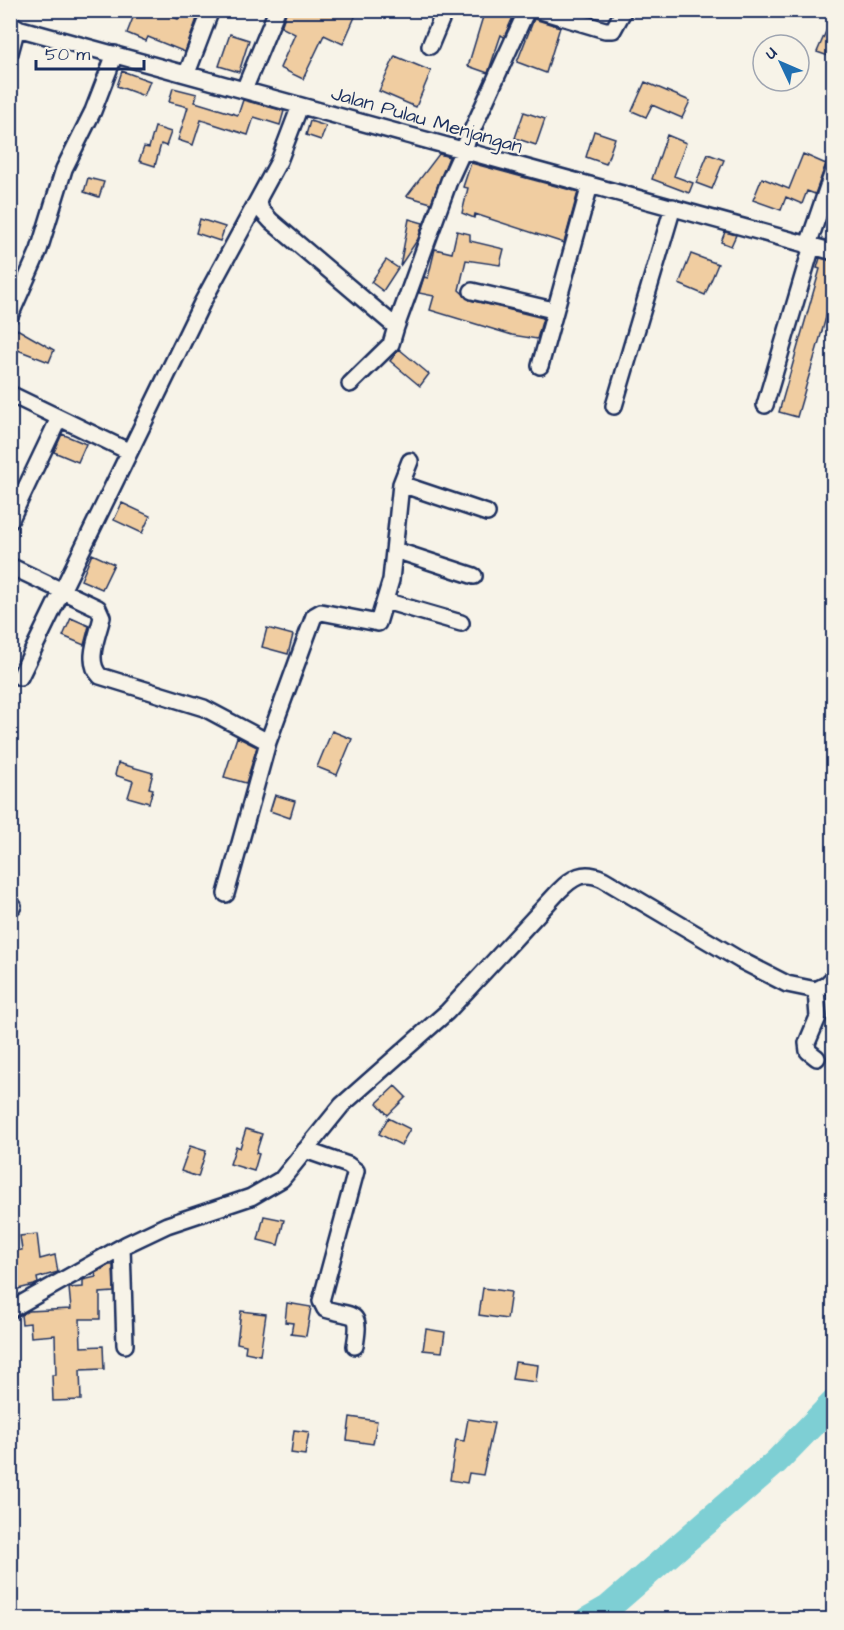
<svg xmlns="http://www.w3.org/2000/svg" width="844" height="1630" font-family="'Architects Daughter',sans-serif">
<style>
.lines{fill:none;stroke-linecap:round;stroke-linejoin:round}
.river{stroke:#7ecfd4;stroke-width:26}
.building{fill:#f0cda1;stroke:#1b2f5e;stroke-width:1.5}
.minor-casing{stroke:#1b2f5e;stroke-width:20}
.minor{stroke:#f7f3e8;stroke-width:15}
.labels{text-anchor:middle;stroke-width:4.5;stroke-linejoin:round;paint-order:stroke}
.street-label{font-size:20px;fill:#1b2f5e;stroke:#f7f3e8}
</style>
<rect width="100%" height="100%" fill="#f7f3e8"/>
<filter id="ink" filterUnits="userSpaceOnUse"><feTurbulence type="fractalNoise" baseFrequency=".0167" numOctaves="2"/><feDisplacementMap in="SourceGraphic" scale="12" xChannelSelector="R" yChannelSelector="G"/><feConvolveMatrix kernelMatrix="1 2 1 2 8 2 1 2 1" color-interpolation-filters="sRGB"/></filter>
<g filter="url(#ink)">
<g class="lines">
<path class="river" d="M587 1620 608 1608 776 1462 834 1402"/>
</g>
<path class="building" d="M136 10H156L178 19 182 10H200L185 52 148 37 146 41 127 33Z
M287 10H358L343 44 324 35 303 79 280 68 295 34 281 27Z
M485 10H497L513 17 504 37 501 35 488 73 468 66Z
M834 13V58L817 52Z
M534 19 560 27 546 73 517 62Z
M230 34 249 40 239 72 219 66Z
M395 56 431 71 416 107 379 91Z
M122 71 150 81 144 96 117 86Z
M645 82 690 101 682 118 652 105 646 117 632 111Z
M173 88 197 94 195 102 238 115 243 100 284 111 280 125 254 117 248 135 201 120 193 145 178 140 188 107 169 102Z
M524 112 545 119 536 145 515 138Z
M310 121 326 126 321 140 306 135Z
M155 127 171 132 166 146 161 144 155 166 139 161 144 147 149 148Z
M594 131 615 138 606 164 586 157Z
M667 135 686 143 674 176 693 183 689 193 652 179Z
M439 154 449 157 431 203 407 196Z
M708 154 724 160 712 189 696 183Z
M803 154 826 164 815 194 807 191 802 204 786 197 781 210 753 200 762 178 789 189Z
M471 163 578 192 564 243 475 214 474 218 462 213 468 188 463 187Z
M88 178 104 182 99 197 84 192Z
M200 219 225 227 220 241 196 233Z
M409 219 423 223 418 239 400 266Z
M457 231 470 234V241L504 249 500 265 466 260 459 290 470 300 543 318 537 339 512 335 430 310 434 296 419 293 424 277 428 278 435 249 452 253Z
M725 232 736 235 731 246 721 242Z
M691 254 718 264 705 295 679 284Z
M820 258 834 261V290L797 417 779 412 820 269 817 268Z
M386 260 398 268 383 291 371 282Z
M17 329 54 350 49 362 10 347Z
M399 349 429 374 420 386 390 361Z
M62 434 86 444 78 462 54 452Z
M122 503 150 516 142 533 114 520Z
M92 554 114 564 102 589 81 580Z
M71 618 89 626 84 645 63 636Z
M267 628 293 635 288 654 262 647Z
M332 731 352 739 337 775 317 767Z
M237 737 257 747 246 783 224 777Z
M118 763 153 773 149 788 153 789 149 803 128 797 133 781 115 775Z
M275 795 295 801 290 818 270 811Z
M395 1086 406 1097 388 1115 377 1103Z
M388 1118 410 1129 401 1145 379 1134Z
M246 1129 262 1134 256 1153 259 1154 254 1171 230 1164 236 1146 240 1148Z
M190 1146 206 1151 198 1177 181 1171Z
M264 1216 284 1220 278 1245 258 1240Z
M37 1234 40 1259 55 1255 58 1272 37 1278 38 1283 34 1285 10 1291V1252L22 1250 20 1236Z
M109 1265H113L114 1292 100 1293V1319H80L81 1347 103 1346 104 1369 80 1370 81 1400 53 1401 52 1375H56L55 1335 31 1337 30 1323 22 1324 21 1315 28 1311 71 1309 69 1288 83 1287V1280L96 1277 95 1273Z
M483 1288 511 1292 507 1319 479 1315Z
M287 1303 311 1307 306 1336 291 1334 293 1323 285 1322Z
M241 1311 266 1314 260 1355 245 1352 246 1345 237 1343Z
M426 1329 445 1332 442 1352 423 1350Z
M515 1362 538 1365 536 1382 512 1379Z
M350 1417 377 1421 373 1444 347 1440Z
M468 1419 494 1423 483 1475 469 1473 467 1483 450 1480 456 1440 464 1441Z
M294 1430 309 1432 305 1455 291 1453Z"/>
<g class="lines">
<g class="minor-casing">
<path id="minor" d="M538 10 605 30H613L624 10
M10 26 834 252
M430 46 445 10
M10 53 17 27
M187 73 211 10
M244 90 277 10
M259 202 261 210 271 221 396 327 391 344 350 384
M808 245 834 169
M472 291 553 310
M10 316 39 250 64 169 93 111 115 54
M396 327 449 181 527 10
M540 366 590 185
M10 394 128 451
M765 405 812 246
M614 406 673 207
M401 484 487 513
M10 521 59 418
M395 550 474 576
M10 566 98 608 102 617C98 636 85 661 100 676L204 708 268 742
M385 601 461 623
M20 677 202 303 279 161 300 106
M226 894 268 742 314 616 321 612 378 623 391 580 401 484 410 461
M10 905 13 906
M816 990 818 1017 807 1043 808 1051 817 1058
M305 1150 348 1165 356 1171 321 1301 325 1309C355 1318 361 1309 355 1346
M122 1247 125 1345
M10 1310 127 1244 167 1225 251 1197 282 1179 342 1105 447 1012 559 891C573 877 583 870 603 879L740 960 787 984 816 990 826 985 834 977"/>
</g>
<use href="#minor" class="minor"/>
</g>
</g>
<g class="labels">
<g class="street-label">
<text transform="translate(427 119) rotate(16)" y="7">Jalan Pulau Menjangan</text>
</g>
</g>
<rect width="844" height="1630" fill="none" stroke="#f7f3e8" stroke-width="36"/>
<rect x="18" y="18" width="808" height="1594" fill="none" stroke="#1b2f5e" stroke-width="2" filter="url(#ink)"/>
<g transform="translate(781 63) rotate(314)"><circle r="28" fill="#f7f3e8" stroke="#9fa5b1" stroke-width="1.5"/>
<path d="M0-4.5L10 22L0 15L-10 22Z" fill="#1f6fb2"/>
<text y="-9" font-size="16" font-weight="bold" text-anchor="middle" fill="#1b2f5e">U</text>
</g>
<path d="M36 60v9h108v-9" fill="none" stroke="#1b2f5e" stroke-width="3"/>
<text x="45" y="60" font-size="18" fill="#1b2f5e" stroke="#f7f3e8" stroke-width="4.5" paint-order="stroke">50 m</text>
</svg>
